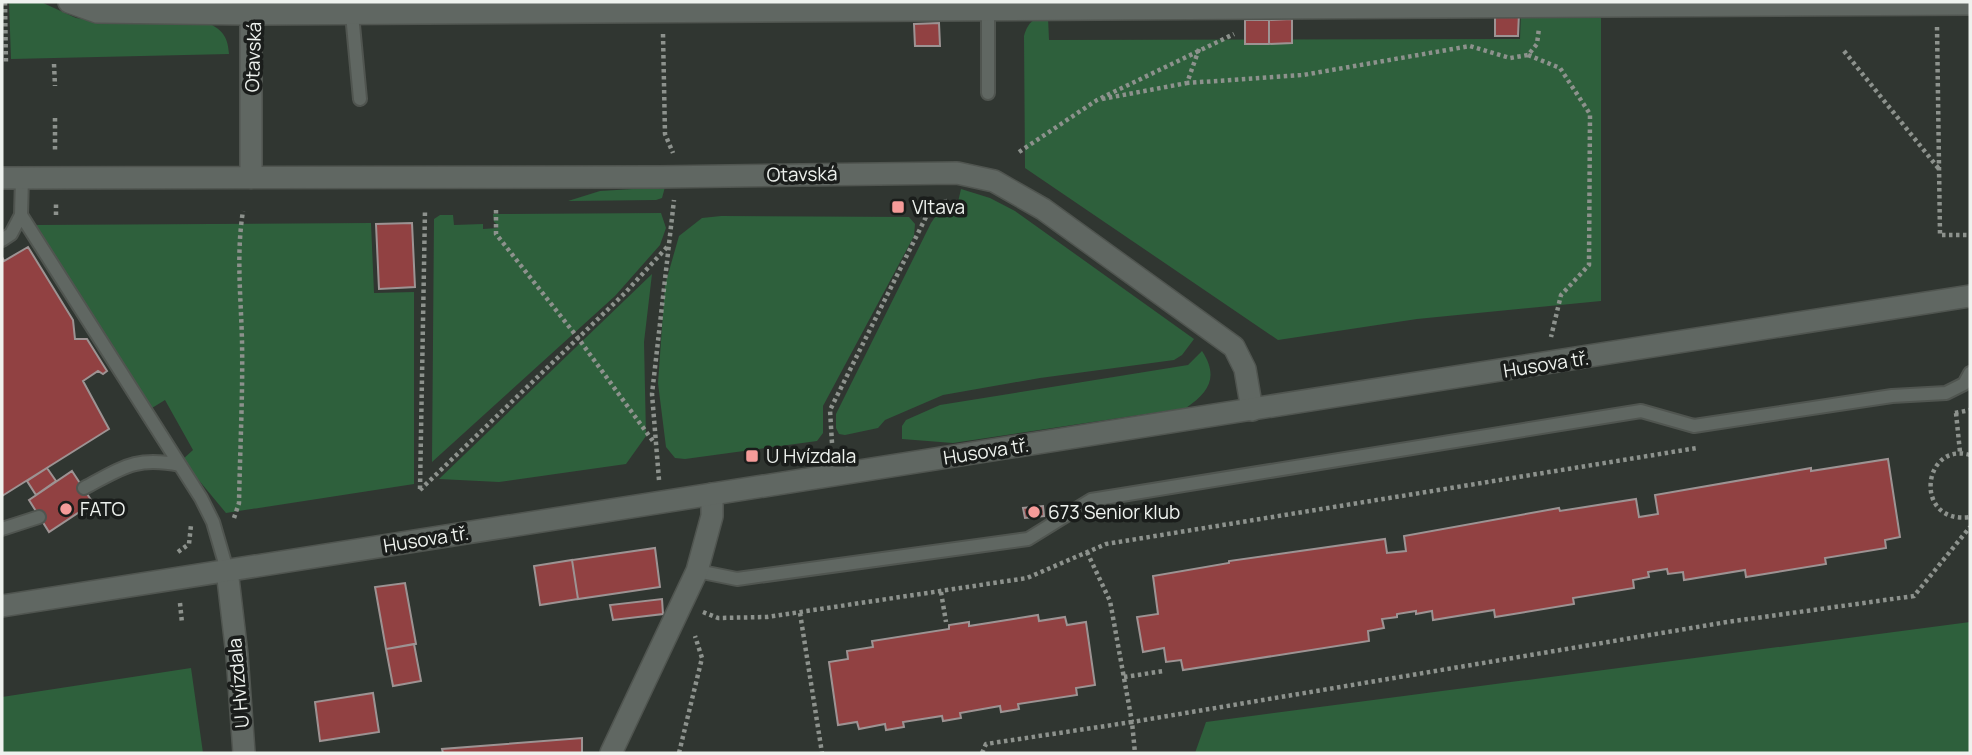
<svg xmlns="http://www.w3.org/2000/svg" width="1972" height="755" font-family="Manrope,sans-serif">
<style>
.green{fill:#2e603c}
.building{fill:#914142;stroke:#9d9393;stroke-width:2}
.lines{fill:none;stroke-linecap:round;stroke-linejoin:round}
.lane-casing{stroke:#505550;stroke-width:16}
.street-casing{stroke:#505550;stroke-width:24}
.secondary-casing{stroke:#505550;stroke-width:24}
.path{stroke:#8d928d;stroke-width:4.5;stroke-dasharray:3.5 3.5;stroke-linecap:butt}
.lane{stroke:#606762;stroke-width:12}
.street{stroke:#606762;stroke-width:21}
.secondary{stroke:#606762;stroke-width:21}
.poi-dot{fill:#f59b99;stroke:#1a1d1b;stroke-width:2.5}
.labels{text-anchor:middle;stroke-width:7;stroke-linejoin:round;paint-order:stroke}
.street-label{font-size:19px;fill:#eef2ee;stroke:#1a1d1b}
.poi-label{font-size:19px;fill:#eef2ee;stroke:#1a1d1b;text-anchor:start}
</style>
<rect width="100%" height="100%" fill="#303631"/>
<path class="green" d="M9 2H41L76 18 117 23 210 24C224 31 228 39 229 54L11 59Z
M1601 6V301L1417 319 1278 340 1025 168 1024 36C1028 22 1034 17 1048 17L1049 40 1520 39 1521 12Z
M665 187 662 198 656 200 568 201 600 191Z
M961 189 990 198 1015 211 1194 339 1182 355 1174 360 1040 378 943 395 885 420 878 428 845 435 839 434 836 428V414L931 223 941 208 958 202Z
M661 213 666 228 660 245 615 296 432 462 434 219 440 215H453L454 225 483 224V229L498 228V225L494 222 493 214Z
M721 216 909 217 915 224 914 236 823 406V433L817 441 685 459 675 458 666 447 658 383 665 285 679 236 702 218Z
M371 223 374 293 414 292V484L226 513 182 460 193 450 165 400 152 408 35 225Z
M652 274 644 342 646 436 626 464 499 482 439 479Z
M1202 351C1219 377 1209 392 1186 408L953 443 902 439V426L906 420 940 405 1188 365Z
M1970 622V753H1195L1206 722Z
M191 668 203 753H2V697Z"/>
<path class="building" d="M1495 13H1519L1518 36H1495Z
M1292 19V43L1269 44V20Z
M1245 20H1269V44H1245Z
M939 23 940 46H915L914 24Z
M412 223 415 287 379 289 376 224Z
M28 247 73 320 75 339H87L107 371 103 374 98 371 83 381 109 429 2 496V257L4 261Z
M1888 459 1900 537 1885 540 1886 548 1825 558 1826 564 1746 577 1745 570 1684 580 1683 572 1668 574 1667 569 1648 572 1649 577 1633 580 1634 588 1573 598 1574 604 1495 617 1494 610 1433 620 1432 611 1416 614V611L1397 614V617L1382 619 1384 628 1368 631 1369 641 1183 670 1181 660 1166 662 1164 648 1143 652 1137 617 1158 614 1153 576 1229 563V561L1385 539 1387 553 1406 551 1404 536 1559 508 1560 511 1636 499 1639 517 1658 514 1655 495 1811 468V471Z
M47 468 56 481 36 495 27 481Z
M72 471 93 503 49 532 29 500Z
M1043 506 1044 516 1025 518 1023 508Z
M655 548 660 587 578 599 572 560Z
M572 560 578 599 540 605 534 566Z
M405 583 416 644 386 649 375 587Z
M662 599 663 614 613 620 610 605Z
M1038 615 1039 621 1065 617 1067 625 1086 622 1095 685 1076 688 1077 695 1018 704 1019 709 1001 712 1000 706 960 713 961 718 943 721 942 716 903 722 904 727 886 730 885 724 859 729 857 722 838 725 829 662 848 659 847 651 873 647 872 641 949 629V625L969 622V626Z
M414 644 421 681 393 686 386 649Z
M373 693 379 732 320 741 315 702Z
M582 738V753H443L442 749Z"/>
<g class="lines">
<g class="lane-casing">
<path id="lane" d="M988 10V93
M352 14 360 99
M22 178 21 215 180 465
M2 240 11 234 21 215
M84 488C122 468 135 456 180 465L201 498 213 522 227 570
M2 529 39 517
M697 571 737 579 1028 539 1091 500 1641 411 1694 426 1892 396 1946 393 1964 384 1970 373"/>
</g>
<g class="street-casing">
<path id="street" d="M69 2 97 12 251 14 1970 4
M251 14V178
M2 178 659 177 957 173 994 181 1043 209 1234 347 1245 369 1252 410
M227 570 237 655 244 753
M611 753 697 571 712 516V494"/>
</g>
<g class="secondary-casing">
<path id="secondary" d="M2 606 1970 296"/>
</g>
<path class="path" d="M5 2 6 65
M1937 27 1940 235H1970
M663 34 665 134 673 153
M1199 49 1187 83 1303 75 1470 46 1510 58 1528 55 1537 44 1539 28
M1844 51 1939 169
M1528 55 1560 68 1590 114 1589 265 1561 295 1551 337
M54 64 55 86
M1102 99 1187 83
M55 118V153
M1019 152 1097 100 1234 34
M496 210V234L578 338 655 444
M56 215V201
M1955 413 1970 410
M1956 413 1960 452
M832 443 830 410 926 217 936 205 950 200
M1970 455C1922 441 1913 525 1970 517
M659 480 652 394 674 200
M420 489 425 210
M420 490 625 293 668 246
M234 518 239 503C240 449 243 394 242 341 241 297 236 255 243 211
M178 552 189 544 191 525
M1087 552 1110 601 1132 722 1727 622 1914 596 1970 527
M941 592 946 622
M180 603 182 623
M703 612 718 618 767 617 1027 578 1106 544 1697 448
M800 613 822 753
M1124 677 1164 671
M679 753 702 658 695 636
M982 753 986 744 1132 722 1135 753"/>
<use href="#lane" class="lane"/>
<use href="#street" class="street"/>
<use href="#secondary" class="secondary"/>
</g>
<g class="poi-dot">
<rect x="891" y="200" width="14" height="14" rx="3.5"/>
<rect x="745" y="449" width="14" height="14" rx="3.5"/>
<circle cx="66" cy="509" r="7"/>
<circle cx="1034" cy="512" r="7"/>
</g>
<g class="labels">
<g class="street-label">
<text transform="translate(253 57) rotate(-88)" y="7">Otavská</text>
<text transform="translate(802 174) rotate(-1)" y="7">Otavská</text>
<text transform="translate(1546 364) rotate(-9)" y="7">Husova tř.</text>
<text transform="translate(986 451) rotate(-9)" y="7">Husova tř.</text>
<text transform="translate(426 539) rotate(-9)" y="7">Husova tř.</text>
<text transform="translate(238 683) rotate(-95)" y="7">U Hvízdala</text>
</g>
<g class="poi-label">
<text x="912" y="214">Vltava</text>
<text x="766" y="463">U Hvízdala</text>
<text x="80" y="516">FATO</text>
<text x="1048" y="519">673 Senior klub</text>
</g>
</g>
<rect width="1972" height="755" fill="none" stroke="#eef2ee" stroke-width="7"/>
</svg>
